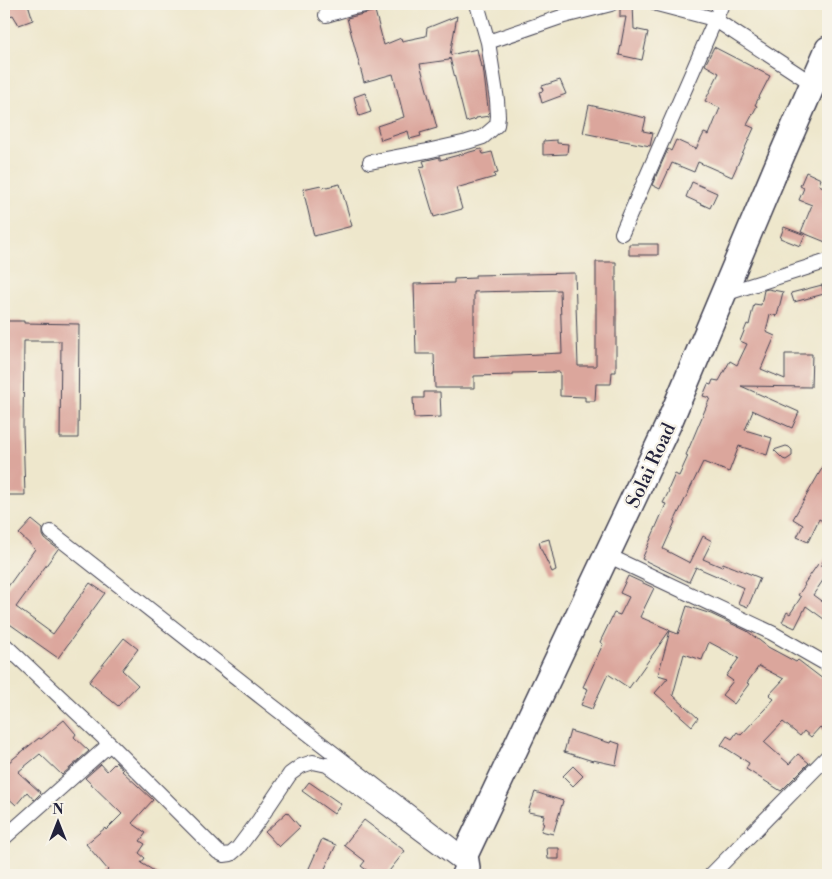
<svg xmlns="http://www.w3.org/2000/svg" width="832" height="879" font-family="'Libre Bodoni',serif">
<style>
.building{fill:#dba69c;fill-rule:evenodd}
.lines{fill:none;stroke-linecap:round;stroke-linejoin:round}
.street-casing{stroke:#414051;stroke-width:16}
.highway-casing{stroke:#414051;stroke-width:28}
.street{stroke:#fff;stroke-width:14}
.highway{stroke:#fff;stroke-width:25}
.labels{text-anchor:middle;stroke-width:4.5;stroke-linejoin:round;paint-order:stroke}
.street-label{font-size:19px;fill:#22223b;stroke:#f7f3e8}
</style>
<rect width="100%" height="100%" fill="#f7f3e8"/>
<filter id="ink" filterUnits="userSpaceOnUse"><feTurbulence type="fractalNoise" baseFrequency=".02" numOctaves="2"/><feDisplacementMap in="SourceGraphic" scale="10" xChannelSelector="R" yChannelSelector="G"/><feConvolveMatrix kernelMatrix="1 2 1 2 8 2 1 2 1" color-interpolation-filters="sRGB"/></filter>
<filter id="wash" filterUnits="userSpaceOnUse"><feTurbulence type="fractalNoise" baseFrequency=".0096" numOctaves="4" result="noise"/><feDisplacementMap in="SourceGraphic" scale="20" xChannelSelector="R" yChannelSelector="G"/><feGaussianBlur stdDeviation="1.12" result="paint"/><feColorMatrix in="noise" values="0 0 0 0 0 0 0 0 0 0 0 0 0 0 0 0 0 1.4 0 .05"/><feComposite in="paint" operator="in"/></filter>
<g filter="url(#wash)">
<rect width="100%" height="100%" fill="#eee7cc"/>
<g id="blocks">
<path class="building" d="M4 4H28L33 20 19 25 13 15 4 18Z
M629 4H633L634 29 648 32 642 60 619 55 626 17H620V7H629Z
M375 11 384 45 401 38 402 41 426 36 427 28 457 16 450 55 477 49 481 67H483L484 75 489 116 476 118V119L466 122 450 58 449 60 420 64 437 128 420 133 421 136 410 139 408 131 381 140 377 126 404 117 393 74 364 82 347 18Z
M714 47 770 76 755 105 757 106 747 125 754 128 732 177 698 162 694 172 672 163 660 189 652 185 668 149 671 151 676 140 696 149 704 133 709 135 720 108 705 101 719 73 705 65Z
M560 80 566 94 542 103 539 92 543 91 542 86Z
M365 93 371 112 359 116 354 97Z
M589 105 646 118 643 131 653 133 650 146 583 133Z
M557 140V143L568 144 567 154 543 155V141Z
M481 149 483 154 492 152 498 173 494 174 495 177 456 188 462 209 434 217 419 167 425 166 423 161 440 157V160Z
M806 172 821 179 819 185 828 189V243L801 232 812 205 799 200 804 188 800 186Z
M692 182 717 193 710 208 686 197Z
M340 184 352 226 314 236 303 189 321 185 322 188Z
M784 227 805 235 800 246 780 238Z
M629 244H658V255H629Z
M596 262H616V372H612L611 384H596L595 401H585V397L560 396V372L513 373V375L474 376V388H435L434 354H416L414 284 454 283V279L475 278V275L575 273 578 366H596ZM560 290 562 353 474 357V292Z
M822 285 824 294 794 302 791 293Z
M768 289 783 292 777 316 770 314 766 332 775 336 761 369 785 379V354H812L811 387 741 386 799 412 792 428 752 410 753 411 745 430 772 438 767 455 739 446 729 472 703 462 674 522H675L663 549 690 563 703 536 712 541 703 559 722 567 723 563 760 578 748 607 738 603 744 588 696 567 689 582 642 559 666 504 663 503 669 491 668 490 675 474 679 476 688 456 686 455 710 398 703 396 708 384 711 385 713 380 719 381 730 361 737 365 747 344 740 341 747 324 749 325 754 304 761 305 764 290Z
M5 321H24V323L79 324 78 438H60L61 341H24L23 429 25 495H7L6 428H5Z
M424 392H440L441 417 414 418 413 398H424Z
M786 446 789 447 792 450V456L786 460 783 459 774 450Z
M828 458V524L819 519 808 542 797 537 803 525 793 519Z
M32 520 43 529V535L45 539 58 549 16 607 53 634 90 583 105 593 58 658 4 620V592L35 549 19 534Z
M549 539 556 570 552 572 541 549 539 542Z
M828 554V573L813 595 828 606V622L806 606 795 628 782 622 787 612 790 614 801 597 798 595 805 585 804 584 818 564 820 566Z
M628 576 654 588 640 617 670 630 629 688 608 674 592 709 581 705 588 689 583 687 603 644 600 642 614 613 620 615 629 597 620 593Z
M687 606 711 614 747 631 768 647 796 662 798 660 828 683V734L820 727 811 737 804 731 800 736 783 722 764 742 789 764 798 754 809 763 781 791 746 769 749 763 721 745 727 736 732 739 737 732 741 735 774 699 769 695 784 679 759 666 747 683 749 684 734 704 722 695 733 681 726 676 739 658 709 642 702 660 684 654 673 695 698 718 692 726 655 693 668 678 658 675 670 631 678 634Z
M124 638 138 649 122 670 138 685 118 706 89 682Z
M64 720 76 734 74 737 89 751 62 775 40 754 18 772 41 793 34 800 27 792 16 805 4 794V766L39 738 41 739Z
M570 731 610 743 611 741 620 744 616 765 593 760V761L564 752Z
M116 762 123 770 122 771 153 800 132 823 146 833 140 841 145 844 139 853 145 858 141 863 161 875H103L108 870 86 844 105 828 106 830 122 814 85 778 101 764 107 771Z
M573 766 583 776 573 786 563 776Z
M309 782 341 804 334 814 302 791Z
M535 792 563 801 553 834 541 831 544 823H542L544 815 528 812Z
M287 812 300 827 279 847 265 832Z
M364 820 405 851 386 875H373L361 866 365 861 344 845Z
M322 839 336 845 322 875H306Z
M547 848H559V859H548Z"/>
</g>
</g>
<g filter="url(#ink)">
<use href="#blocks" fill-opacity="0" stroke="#414051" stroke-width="1"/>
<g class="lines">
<g class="street-casing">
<path id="street" d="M657 4 714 19 813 84
M326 15 353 7 371 4
M488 42 564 16 611 4
M370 162 427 151 467 142 483 137 497 125 498 116 497 100 488 42 477 4
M622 233 722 4
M724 294 828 261
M51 532 270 704 461 852
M607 555 772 633 828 665
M4 644 110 744 218 852 224 855 231 854 238 848 259 820 290 774 301 766 313 762 327 765 384 806 467 868
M4 838 110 744
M711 875 828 756"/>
</g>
<g class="highway-casing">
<path id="highway" d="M464 875 467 868 465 855 669 423 778 164 828 49"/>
</g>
<use href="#street" class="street"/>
<use href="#highway" class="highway"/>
</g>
</g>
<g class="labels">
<g class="street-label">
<text transform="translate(650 465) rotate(-65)" y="7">Solai Road</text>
</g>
</g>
<rect width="832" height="879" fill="none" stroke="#f7f3e8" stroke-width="20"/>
<g transform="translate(58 822)" stroke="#f7f3e8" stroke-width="4" paint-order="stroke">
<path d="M0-4L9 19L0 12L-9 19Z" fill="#22223b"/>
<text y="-8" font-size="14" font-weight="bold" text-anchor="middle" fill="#22223b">N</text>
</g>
</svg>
